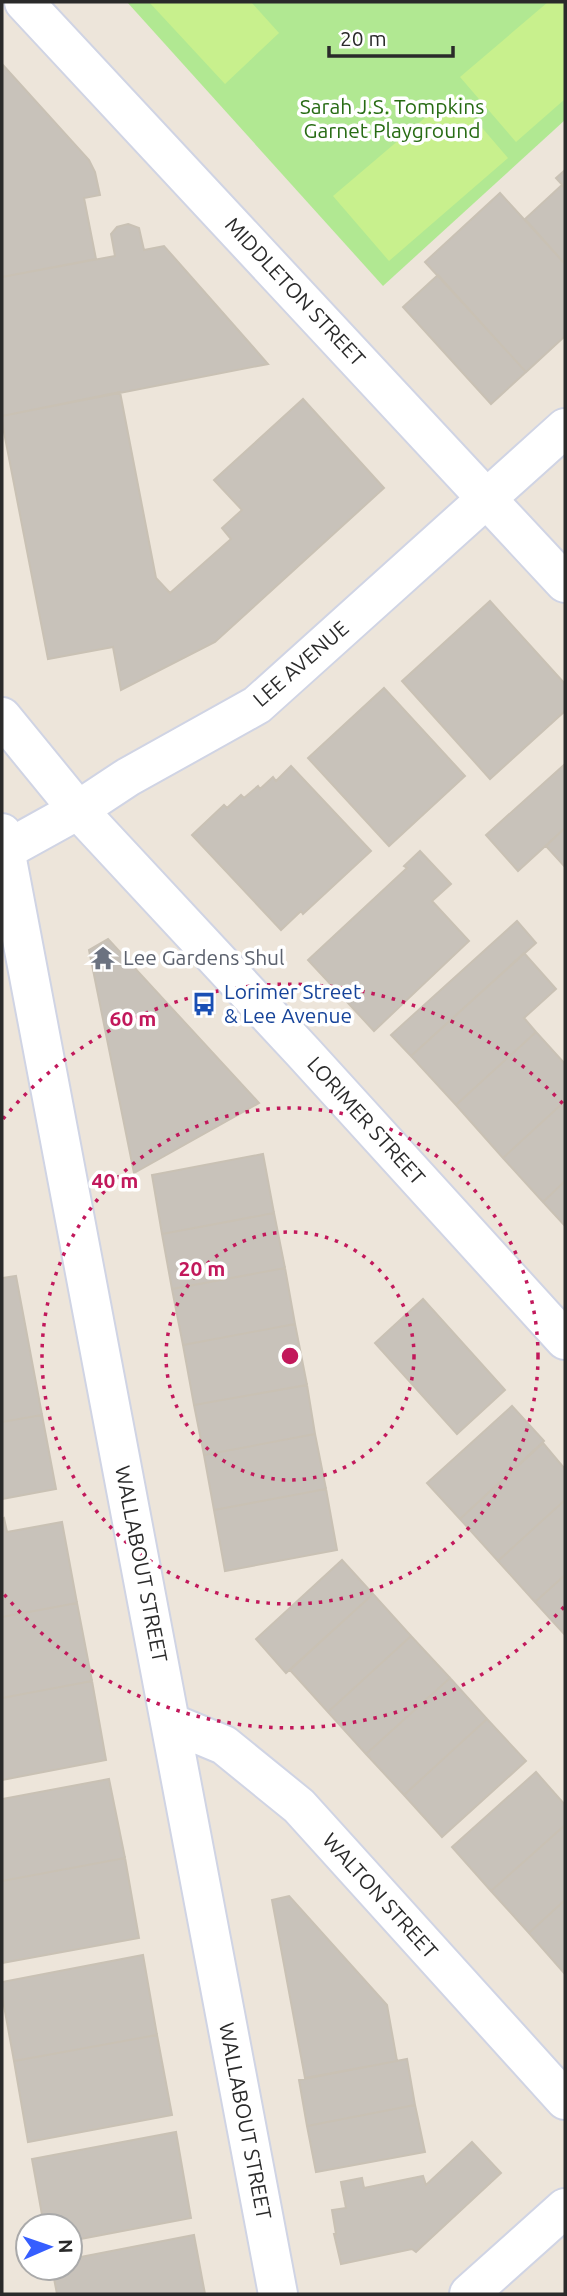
<svg xmlns="http://www.w3.org/2000/svg" width="567" height="2296" font-family="Ubuntu,sans-serif">
<style>
.green{fill:#b1e892}
.pitch{fill:#c8f08d}
.building{fill:#c8c2ba;stroke:#c9c1b4;stroke-width:2}
.lines{fill:none;stroke-linecap:round;stroke-linejoin:round}
.minor-casing{stroke:#d0d4e4;stroke-width:42}
.secondary-casing{stroke:#d0d4e4;stroke-width:42}
.minor{stroke:#fff;stroke-width:38}
.secondary{stroke:#fff;stroke-width:38}
.ring{fill:none;stroke:#c2185b;stroke-width:3.5;stroke-dasharray:3.5 7}
.labels{text-anchor:middle;stroke-width:7;stroke-linejoin:round;paint-order:stroke}
.park-label{font-size:21px;fill:#286c14;stroke:#fff}
.street-label{font-size:21px;fill:#2a2a2a;stroke:#fff}
.worship-label{font-size:21px;fill:#5b616d;stroke:#fff;text-anchor:start}
.transit-label{font-size:21px;fill:#164399;stroke:#fff;text-anchor:start}
.centre{fill:#c2185b;stroke:#fff;stroke-width:3.5}
.ring-label{font-size:21px;text-anchor:middle;font-weight:bold;fill:#c2185b;stroke:#fff;stroke-width:7;stroke-linejoin:round;paint-order:stroke}
</style>
<rect width="100%" height="100%" fill="#ede5da"/>
<path class="green" d="M127 2H565V120L383 286Z"/>
<path class="pitch" d="M149 2H251L279 33 225 84Z
M548 2H565V99L516 142 460 77Z
M453 94 508 158 389 261 333 196Z"/>
<path class="building" d="M2 64 89 160 95 172 100 195 84 198 96 259 2 277Z
M565 170V188L556 178Z
M562 185 565 188V264L525 219Z
M500 193 565 264V336L526 372 425 262Z
M128 224 139 228 144 250 164 246 268 364 2 416V277L115 256 111 234 117 227Z
M438 275 526 372 491 404 403 307Z
M120 392 156 578 170 593 231 539 222 528 242 510 214 480 303 399 384 488 215 642 121 690 113 647 48 659 2 422V416Z
M490 601 565 684V711L490 779 402 681Z
M384 688 465 776 389 846 308 758Z
M565 764V828L518 871 486 835Z
M291 766 371 851 303 914 301 911 281 930 192 835 224 805 227 808 241 795 244 798 258 786 260 789 273 777 276 781Z
M565 828V867L546 846Z
M420 851 451 884 432 901 469 941 374 1031 308 960 407 868 404 866Z
M517 921 536 943 411 1056 391 1035Z
M108 939 259 1103 134 1173 89 950Z
M524 953 556 989 524 1018 536 1032 456 1105 411 1056Z
M536 1032 565 1064V1101L503 1158 456 1105Z
M565 1101V1181L543 1202 503 1158Z
M263 1154 274 1213 162 1234 152 1175Z
M565 1181V1226L543 1202Z
M274 1213 285 1268 172 1289 162 1234Z
M285 1268 295 1324 183 1345 172 1289Z
M16 1276 42 1415 2 1422V1278Z
M423 1299 505 1390 457 1434 375 1343Z
M295 1324 307 1385 194 1405 183 1345Z
M307 1385 315 1434 204 1455 194 1405Z
M512 1406 544 1441 460 1519 427 1483Z
M42 1415 56 1489 2 1499V1422Z
M315 1434 326 1489 214 1510 204 1455Z
M543 1443 565 1469V1500L498 1561 460 1519Z
M326 1489 337 1550 225 1571 214 1510Z
M565 1500V1575L535 1602 498 1561Z
M4 1518 7 1532 62 1522 77 1603 2 1617V1519Z
M342 1560 373 1594 286 1673 256 1639Z
M565 1575V1635L535 1602Z
M373 1594 411 1636 328 1712 290 1670Z
M77 1603 92 1681 2 1698V1617Z
M411 1636 450 1678 366 1754 328 1712Z
M450 1678 487 1719 404 1795 366 1754Z
M92 1681 106 1760 2 1780V1698Z
M487 1719 526 1761 442 1837 404 1795Z
M536 1772 565 1805V1825L491 1891 452 1847Z
M109 1779 125 1858 2 1881V1799Z
M565 1825V1900L529 1933 491 1891Z
M125 1858 139 1938 2 1963V1881Z
M289 1896 387 2005 397 2061 305 2078 272 1900Z
M565 1900V1974L529 1933Z
M143 1955 157 2035 14 2061 2 1995V1982Z
M157 2035 172 2115 28 2142 14 2061Z
M407 2059 415 2105 307 2126 299 2080Z
M415 2105 425 2152 316 2172 307 2126Z
M176 2132 191 2218 70 2241V2226H44L32 2159Z
M472 2142 501 2173 416 2252 412 2249 341 2264 334 2234H336L332 2210 346 2208 341 2182 362 2178 364 2188 423 2176 426 2185Z
M194 2235 205 2294H57L52 2268H70V2259Z"/>
<g class="lines">
<g class="minor-casing">
<path id="minor" d="M24 2 565 583
M2 833 278 2294
M171 1723 224 1745 299 1806 565 2100
M469 2294 565 2208"/>
</g>
<g class="secondary-casing">
<path id="secondary" d="M2 717 78 810 303 1052 565 1340
M2 852 78 810 128 777 257 705 565 428"/>
</g>
<use href="#minor" class="minor"/>
<use href="#secondary" class="secondary"/>
</g>
<g class="ring">
<circle cx="290" cy="1356" r="124"/>
<circle cx="290" cy="1356" r="248"/>
<path d="M564 1607A372 372 0 0 1 3 1593M3 1119A372 372 0 0 1 564 1105"/>
</g>
<defs>
<g id="temple-bare" transform="scale(1.89)"><path d="M0-6L5-2H3V0L6.5 2.5H4V6H1.5V3h-3V6H-4V2.5H-6.5L-3 0V-2H-5Z" fill="#6b7280" stroke="#fff" stroke-width="2.5" paint-order="stroke"/></g>
<g id="bus-bare" transform="scale(1.89)"><path d="M-5-6H5V4H4V6H2V4H-2V6H-4V4H-5ZM-3.5-4V0h7V-4ZM-3.5 1.2v1.5H-2V1.2ZM2 1.2v1.5H3.5V1.2Z" fill="#1a4fb4" stroke="#fff" stroke-width="2.5" paint-order="stroke"/></g>
</defs>
<g fill-rule="evenodd">
<use href="#temple-bare" x="103" y="958"/>
<use href="#bus-bare" x="204" y="1004"/>
</g>
<g class="labels">
<g class="park-label">
<text x="392" y="114">Sarah J.S. Tompkins<tspan x="392" dy="24">Garnet Playground</tspan></text>
</g>
<g class="street-label">
<text transform="translate(295 292) rotate(47)" y="7">MIDDLETON STREET</text>
<text transform="translate(301 664) rotate(-41)" y="7">LEE AVENUE</text>
<text transform="translate(366 1121) rotate(48)" y="7">LORIMER STREET</text>
<text transform="translate(141 1564) rotate(79)" y="7">WALLABOUT STREET</text>
<text transform="translate(380 1896) rotate(48)" y="7">WALTON STREET</text>
<text transform="translate(245 2121) rotate(79)" y="7">WALLABOUT STREET</text>
</g>
<g class="worship-label">
<text x="123" y="965">Lee Gardens Shul</text>
</g>
<g class="transit-label">
<text x="224" y="999">Lorimer Street<tspan x="224" dy="24">&amp; Lee Avenue</tspan></text>
</g>
</g>
<circle cx="290" cy="1356" r="10" class="centre"/>
<g class="ring-label">
<text x="133" y="1026">60 m</text>
<text x="115" y="1188">40 m</text>
<text x="202" y="1276">20 m</text>
</g>
<rect width="567" height="2296" fill="none" stroke="#2a2a2a" stroke-width="7"/>
<g transform="translate(49 2247) rotate(88)"><circle r="33" fill="#ffffff" stroke="#aaaaaa" stroke-width="2"/>
<path d="M0-5L12 26L0 18L-12 26Z" fill="#365eff"/>
<text y="-10" font-size="19" font-weight="bold" text-anchor="middle" fill="#2a2a2a">N</text>
</g>
<path d="M329 46v10h124v-10" fill="none" stroke="#2a2a2a" stroke-width="3.5"/>
<text x="340" y="46" font-size="21" fill="#2a2a2a" stroke="#ffffff" stroke-width="5" paint-order="stroke">20 m</text>
</svg>
